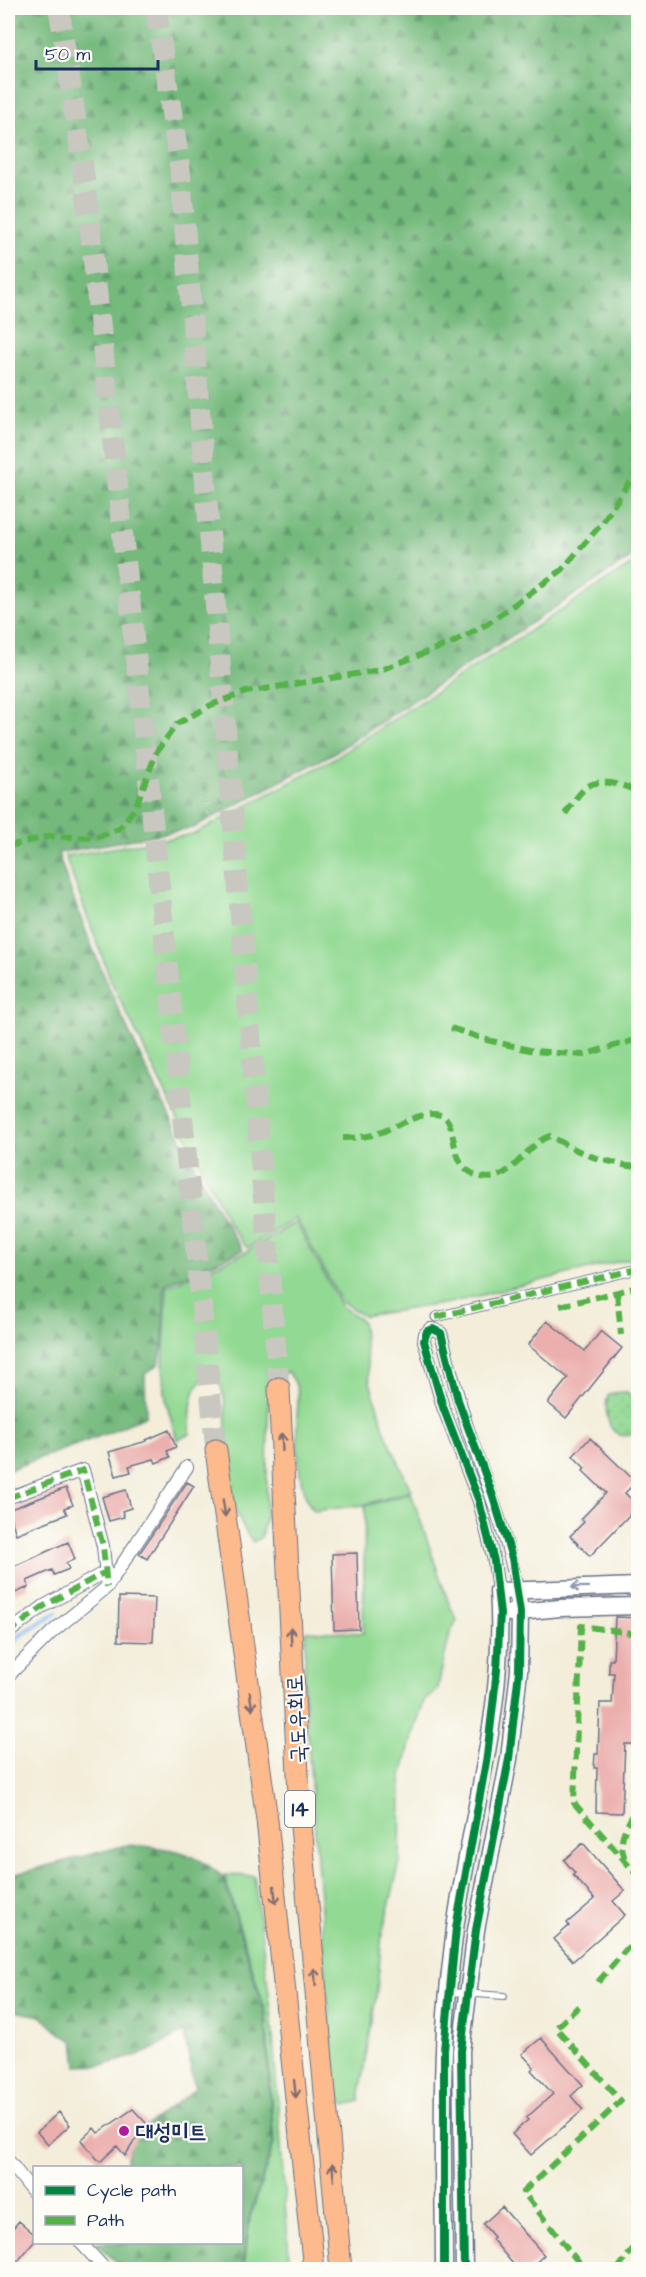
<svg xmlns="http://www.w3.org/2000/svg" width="646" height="2277" font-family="'Architects Daughter','Poor Story',sans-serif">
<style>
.grass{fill:#92d993;stroke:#568478;stroke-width:1.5}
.forest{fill:url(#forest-firs);stroke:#48746e;stroke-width:1.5}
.park{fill:url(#park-dots);stroke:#568478;stroke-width:1.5}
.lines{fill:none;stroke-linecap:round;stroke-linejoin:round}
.stream{stroke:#80b9f0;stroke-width:4.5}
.building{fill:#ebafad}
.trunk-tunnel{stroke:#c8c7c0;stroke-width:21;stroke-dasharray:21 10;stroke-linecap:butt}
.service-casing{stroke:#677289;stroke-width:8}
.pedestrian-casing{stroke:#677289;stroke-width:11}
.minor-casing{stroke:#677289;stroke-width:14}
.tertiary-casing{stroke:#677289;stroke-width:19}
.trunk-casing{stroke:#677289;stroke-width:23}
.service{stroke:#fff;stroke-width:6}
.pedestrian{stroke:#fff;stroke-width:9}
.minor{stroke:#fff;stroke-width:12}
.tertiary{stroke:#fff;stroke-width:16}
.trunk{stroke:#fcba8d;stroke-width:21}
.quiet{stroke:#55b248;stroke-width:6;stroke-dasharray:12 6;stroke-linecap:butt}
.cycleway-casing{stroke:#fdfcf7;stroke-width:11}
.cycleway{stroke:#00873e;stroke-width:8}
.oneway{stroke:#806e73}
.oneway2{stroke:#8d97ae}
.poi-dot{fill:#b5179e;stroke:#fdfcf7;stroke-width:2}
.labels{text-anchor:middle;stroke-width:4.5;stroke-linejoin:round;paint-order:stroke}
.shield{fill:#fdfcf7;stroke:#5f6c8c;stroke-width:1.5}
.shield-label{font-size:21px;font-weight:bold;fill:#1b2f5e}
.street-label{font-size:22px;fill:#1b2f5e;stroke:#fdfcf7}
.poi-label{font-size:22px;font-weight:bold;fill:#1b2f5e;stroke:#fdfcf7;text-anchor:start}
</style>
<defs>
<pattern id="forest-firs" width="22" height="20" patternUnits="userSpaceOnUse" patternTransform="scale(1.5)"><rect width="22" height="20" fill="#75b97d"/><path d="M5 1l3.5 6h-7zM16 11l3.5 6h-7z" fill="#5f976a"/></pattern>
<pattern id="park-dots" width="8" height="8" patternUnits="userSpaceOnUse" patternTransform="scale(1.5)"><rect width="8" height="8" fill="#92d993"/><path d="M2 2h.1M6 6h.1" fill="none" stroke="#7dbb81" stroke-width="1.8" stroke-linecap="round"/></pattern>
</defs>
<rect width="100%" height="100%" fill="#fdfcf7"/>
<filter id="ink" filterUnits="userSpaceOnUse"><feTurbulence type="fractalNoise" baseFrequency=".0167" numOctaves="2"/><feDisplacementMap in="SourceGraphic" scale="12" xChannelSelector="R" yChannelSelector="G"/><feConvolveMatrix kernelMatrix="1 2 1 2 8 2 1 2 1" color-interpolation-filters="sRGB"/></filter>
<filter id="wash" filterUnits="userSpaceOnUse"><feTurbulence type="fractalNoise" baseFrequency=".008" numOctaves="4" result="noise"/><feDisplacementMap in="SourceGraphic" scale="24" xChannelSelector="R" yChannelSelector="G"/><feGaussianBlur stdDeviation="1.35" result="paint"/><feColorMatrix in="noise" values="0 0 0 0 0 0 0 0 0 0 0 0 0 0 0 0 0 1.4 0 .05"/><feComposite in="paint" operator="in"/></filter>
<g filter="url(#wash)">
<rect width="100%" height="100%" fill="#f3edd9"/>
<path class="grass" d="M638 560V1257L449 1303 363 1316 341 1301 296 1218 247 1248 229 1224 111 981 65 856 194 834 330 761Z
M296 1222 341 1306 362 1321 370 1382 384 1429 411 1491 363 1505 314 1511C298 1494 297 1448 297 1425 296 1403 304 1391 288 1372L274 1375 269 1385 266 1515 261 1537 253 1542C228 1511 227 1467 226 1429 225 1415 227 1396 219 1383 216 1379 211 1377 207 1376 188 1389 191 1413 190 1434L177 1440 166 1401 163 1366 167 1287 246 1252Z
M411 1493 449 1604 457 1620 450 1633 437 1691 424 1701 410 1744 401 1780 400 1862 382 1934 377 1990 360 2093V2101L345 2105 335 2091 304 1691 306 1631 363 1633 365 1506Z
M224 1875 254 1876 271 2011 290 2269H244L250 2218 274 2144 266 2013Z"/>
<path class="forest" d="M8 8H638V553L332 754 193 828 58 853C90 952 133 1046 181 1138 200 1176 218 1215 243 1250L165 1285 163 1342 159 1364 145 1374 146 1415 111 1432 8 1470Z
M127 1845C169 1848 190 1848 223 1877L265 2013 273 2144 249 2218 243 2269H125L95 2243 242 2242V2168L122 2167 125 2164 134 2135 195 2089 184 2032 145 2053 105 2065 77 2066 74 2041 57 2031 41 2016 15 2011 8 1983V1876Z"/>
<path class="park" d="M627 1392 638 1403V1433C632 1434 627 1437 620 1435 607 1431 604 1407 608 1396L612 1393Z"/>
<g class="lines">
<path class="stream" d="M8 1650 19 1636 56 1613"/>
</g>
<g id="blocks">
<path class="building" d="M547 1321 585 1351 601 1331 622 1348 566 1418 548 1403 568 1378 528 1345Z
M169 1430 176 1447 167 1451 170 1457 156 1463 154 1459 129 1466 131 1472 116 1476 109 1452 147 1441 146 1440Z
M590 1438 636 1482 625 1493 638 1506 590 1556 570 1536 584 1522 581 1519 606 1493 583 1471 585 1468 573 1456Z
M187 1482 194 1486 147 1559 139 1554Z
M66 1488 73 1505 64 1508 67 1514 16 1534 8 1510Z
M126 1490 131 1508 122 1511 124 1517 109 1521 102 1497Z
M68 1542 75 1559 66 1563 69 1569 54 1575 52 1570 27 1581 29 1587 15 1593 8 1575V1569Z
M357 1553 359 1629 334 1630 332 1554Z
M119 1597 155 1598 153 1642 118 1641Z
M615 1617 639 1618V1744H625L622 1813 596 1812 597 1768H594L595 1754H598L600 1703H612L614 1673H609V1660H613Z
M583 1843 625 1891 613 1901 625 1915 573 1961 554 1939 569 1926 567 1923 595 1899 573 1875 575 1873 564 1860Z
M541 2038 583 2085 571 2096 583 2110 531 2155 512 2134 528 2120 526 2118 553 2094 531 2070 534 2067 522 2054Z
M133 2109 146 2123 125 2156 117 2146 100 2162 81 2140 94 2128 98 2133Z
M59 2112 70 2125 48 2145 37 2132Z
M502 2207 544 2255 528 2270H518L492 2239 494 2237 483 2224Z
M19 2221 34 2234V2242L18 2261 8 2252V2234Z"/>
</g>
</g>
<g filter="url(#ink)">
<use href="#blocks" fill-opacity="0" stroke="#677289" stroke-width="1.5"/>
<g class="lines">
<path class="trunk-tunnel" d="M59 8 85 182 144 734 216 1450
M156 8 180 169 279 1388"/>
<g class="service-casing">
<path id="service" d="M450 1992 504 1996"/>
</g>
<g class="pedestrian-casing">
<path id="pedestrian" d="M436 1317 638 1269"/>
</g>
<g class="minor-casing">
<path id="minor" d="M8 1498 83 1470 103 1546 107 1587
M498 1591 494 1561 479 1501 443 1407 424 1341 425 1334 430 1329 436 1330 441 1333C451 1371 460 1408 473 1444 490 1492 508 1538 517 1589
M8 1633 44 1606 105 1572
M8 1676 52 1632 107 1587 187 1467
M8 2160 34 2193
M80 2242 106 2270"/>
</g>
<g class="tertiary-casing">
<path id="tertiary" d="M510 1613 560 1608 638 1606
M444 2270C444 2197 441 2124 444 2051 445 2011 450 1969 455 1929 470 1817 507 1705 498 1591L638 1586
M464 2270 461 2051 476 1930 509 1759 519 1671 520 1612 517 1589"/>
</g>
<g class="trunk-casing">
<path id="trunk" d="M279 1388 300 1815 341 2270
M216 1450 267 1820 314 2270"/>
</g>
<use href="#service" class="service"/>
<use href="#pedestrian" class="pedestrian"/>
<use href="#minor" class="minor"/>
<use href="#tertiary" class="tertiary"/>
<use href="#trunk" class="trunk"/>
<path class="quiet" d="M565 814C571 806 576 797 583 790 595 776 624 784 638 792
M8 846 50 836 95 838 119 829 135 808 157 751 177 724 211 705 246 692 380 670 454 642 487 624 562 570 602 523 635 473 638 471
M451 1028 487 1040 534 1051 583 1055 638 1039
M343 1138C356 1138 368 1137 379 1133 397 1127 421 1110 440 1115 460 1119 445 1165 478 1176 511 1187 525 1143 550 1136 572 1148 587 1157 612 1162 622 1163 627 1169 638 1165
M617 1292 621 1335
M560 1306 638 1287
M436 1317 638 1269
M8 1498 83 1470 103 1546 107 1587
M8 1633 44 1606 105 1572
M638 1634 581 1626 574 1803 638 1876
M625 1859C614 1830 635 1823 638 1798
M598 1982 638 1936
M579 2006 556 2028 621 2101 523 2192 583 2268 601 2270
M617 2270 638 2242"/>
<g class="cycleway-casing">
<path id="cycleway" d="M444 2270V2050L456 1928 487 1756 497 1670 500 1614 494 1561 479 1501 443 1407 424 1341 427 1331 433 1329 441 1333 458 1400 493 1496 512 1558 520 1612 519 1671 509 1759 476 1930 461 2051 464 2270"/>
</g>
<use href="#cycleway" class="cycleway"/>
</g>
<defs><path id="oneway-shaft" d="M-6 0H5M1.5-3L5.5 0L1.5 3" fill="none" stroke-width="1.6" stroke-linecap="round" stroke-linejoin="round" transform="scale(1.5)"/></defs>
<g class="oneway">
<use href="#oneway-shaft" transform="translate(282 1442) rotate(-93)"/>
<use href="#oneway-shaft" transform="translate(224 1508) rotate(82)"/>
<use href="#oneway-shaft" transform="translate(291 1636) rotate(-93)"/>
<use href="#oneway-shaft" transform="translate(251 1701) rotate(82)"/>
<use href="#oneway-shaft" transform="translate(275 1895) rotate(84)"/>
<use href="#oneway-shaft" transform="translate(315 1977) rotate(-95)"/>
<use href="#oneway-shaft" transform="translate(295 2089) rotate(84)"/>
<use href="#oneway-shaft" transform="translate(333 2172) rotate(-95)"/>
</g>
<use class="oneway2" href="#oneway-shaft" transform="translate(580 1587) rotate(179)"/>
</g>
<circle class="poi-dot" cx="124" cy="2131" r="6"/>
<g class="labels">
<rect class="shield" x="285" y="1791" width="30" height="36" rx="4.5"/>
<g class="shield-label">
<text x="300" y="1816">14</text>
</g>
<g class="street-label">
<text transform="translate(296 1719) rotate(-93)" y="8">국도우회로</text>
</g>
<g class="poi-label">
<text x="136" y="2139">대성미트</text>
</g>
</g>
<rect width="646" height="2277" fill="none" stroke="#fdfcf7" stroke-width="30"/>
<rect x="33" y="2166" width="210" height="78" fill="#fdfcf7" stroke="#a3aaba" stroke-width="1.5"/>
<rect x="45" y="2186" width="30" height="9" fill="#00873e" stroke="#a3aaba" stroke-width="1.5"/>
<text x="87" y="2196" font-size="18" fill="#1b2f5e">Cycle path</text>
<rect x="45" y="2216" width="30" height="9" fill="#55b248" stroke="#a3aaba" stroke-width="1.5"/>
<text x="87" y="2226" font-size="18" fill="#1b2f5e">Path</text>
<path d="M36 60v9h122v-9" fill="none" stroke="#1b2f5e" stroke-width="3"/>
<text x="45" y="60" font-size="18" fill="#1b2f5e" stroke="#fdfcf7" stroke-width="4.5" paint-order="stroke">50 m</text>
</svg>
